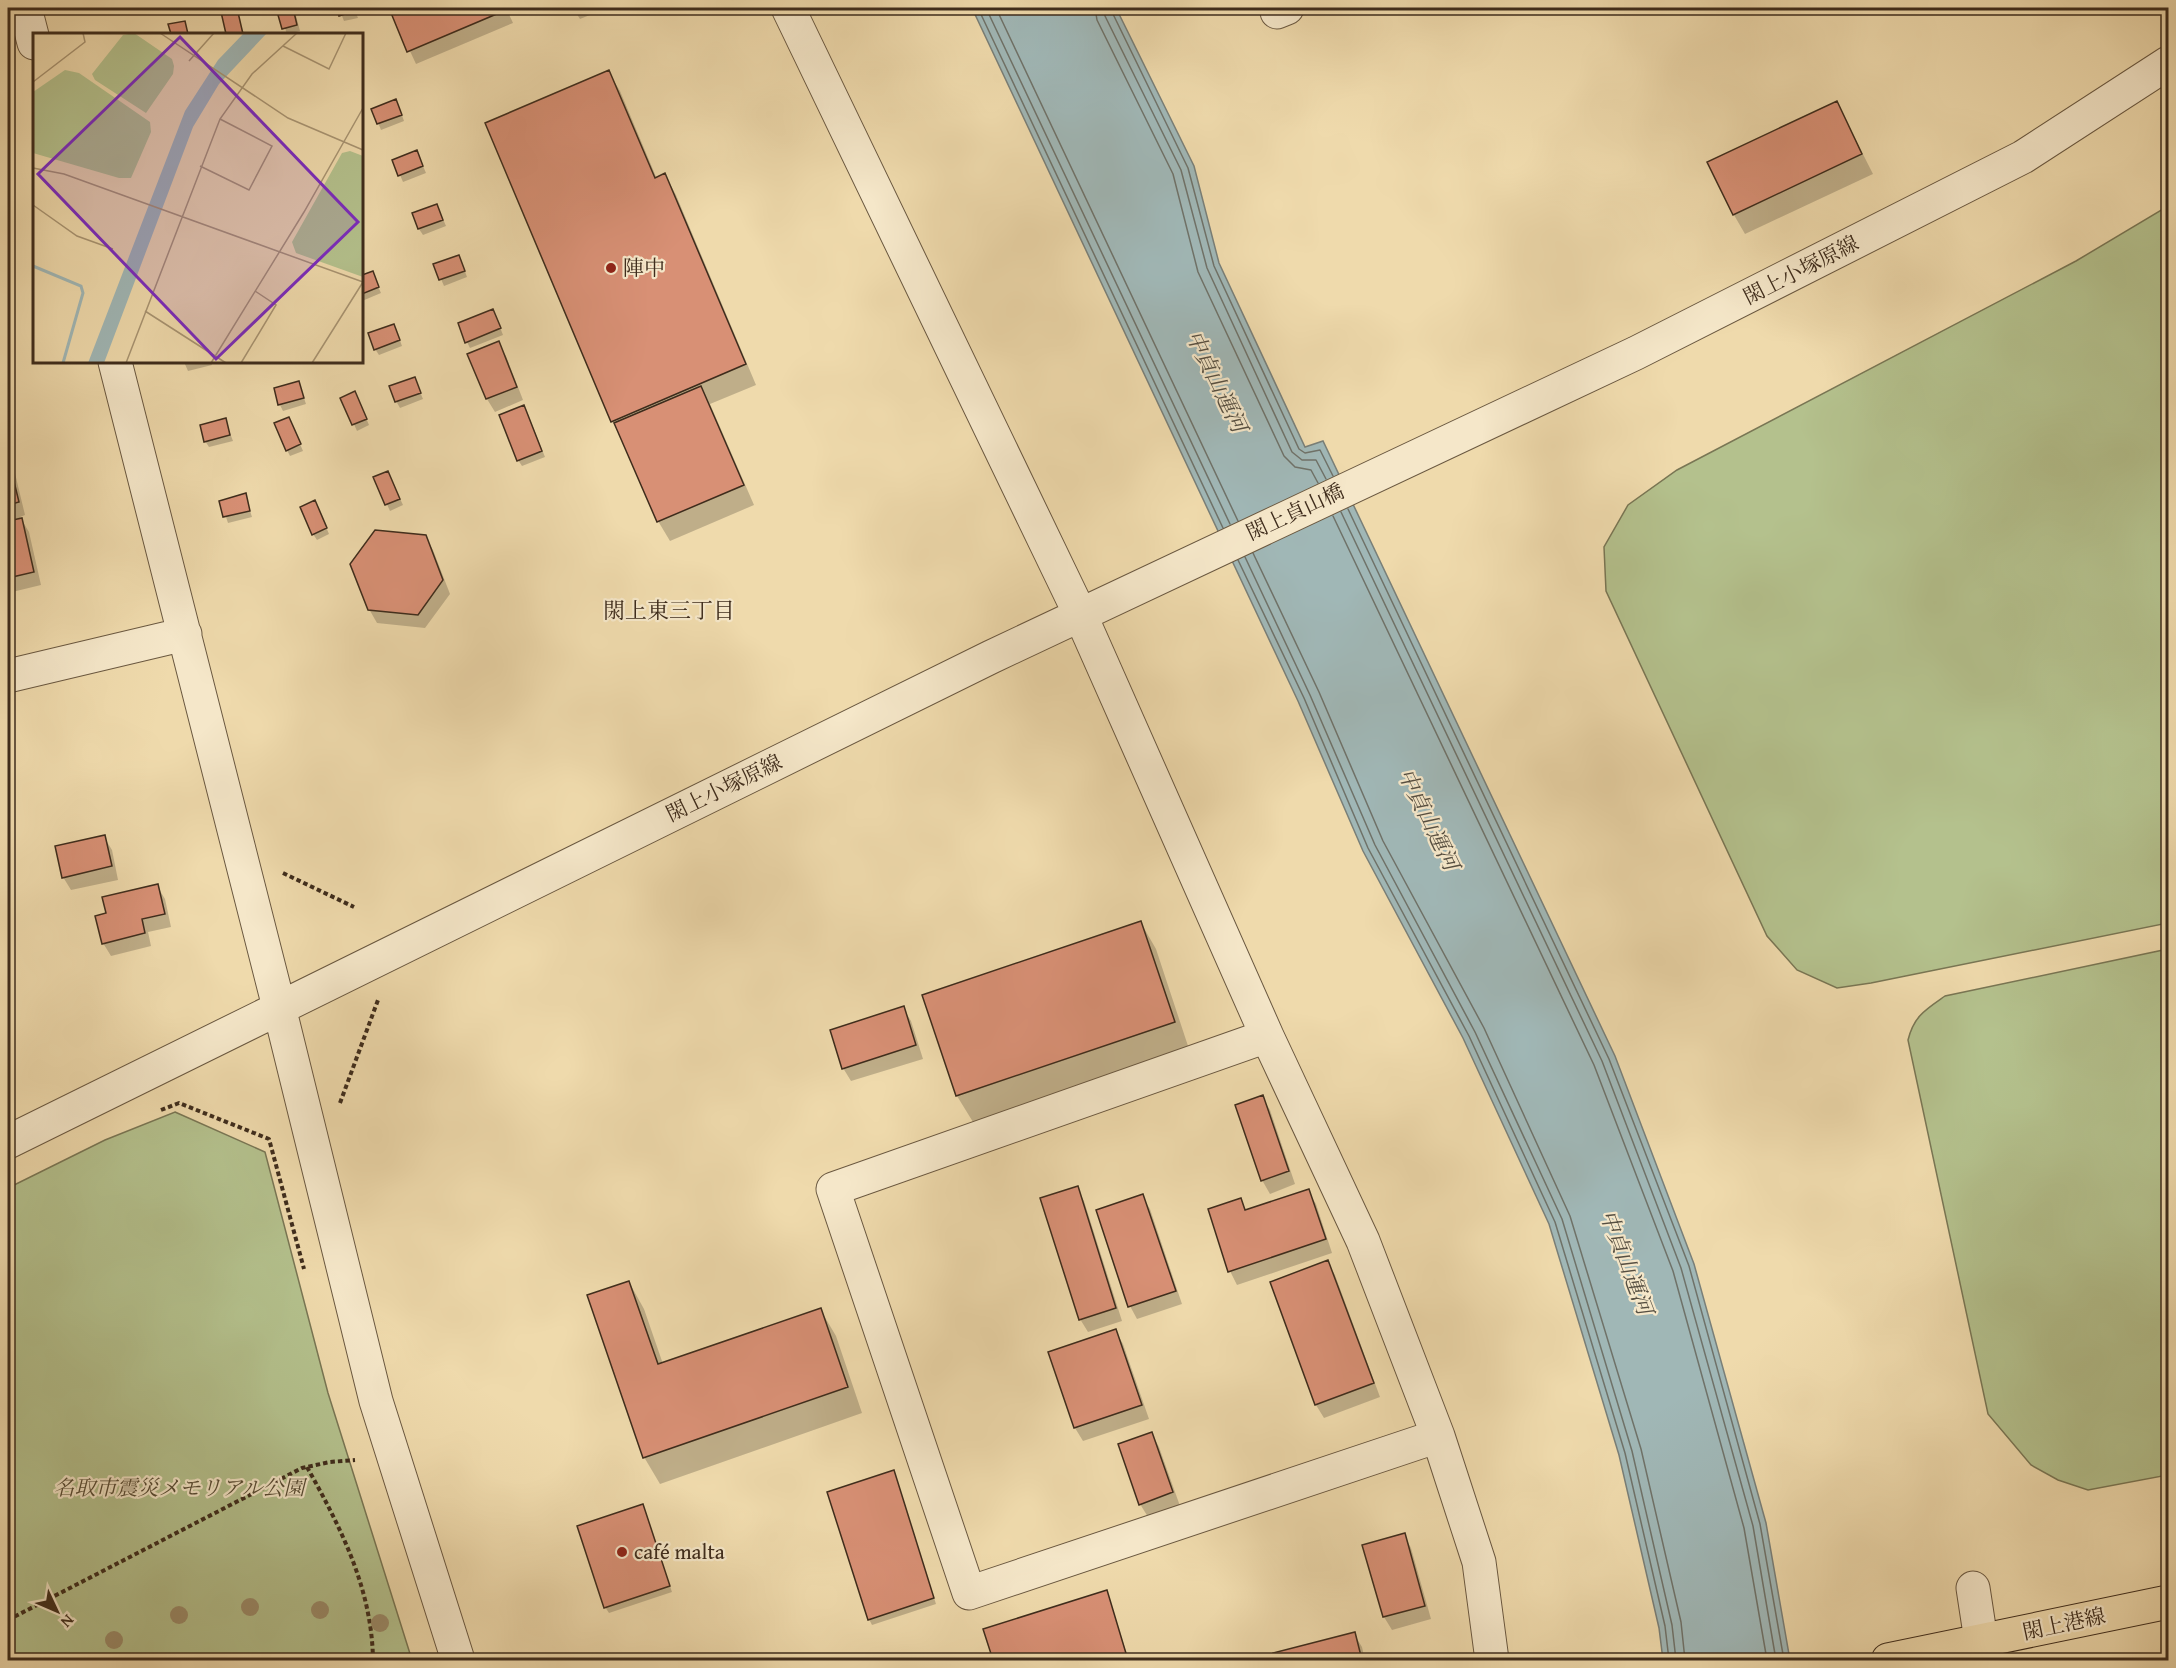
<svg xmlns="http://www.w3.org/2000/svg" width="2176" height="1668" font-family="'Gentium Book Plus','Noto Serif JP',serif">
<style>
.green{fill:#b4c18d;stroke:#797654;stroke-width:1.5}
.water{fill:#a0b7b6;stroke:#797f78;stroke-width:1.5}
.shadow{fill:#0003}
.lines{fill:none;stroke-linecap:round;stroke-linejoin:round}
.shore{stroke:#6f7269;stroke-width:1.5}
.building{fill:#d89075;stroke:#3e2c1c;stroke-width:1.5}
.minor-casing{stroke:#6a5840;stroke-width:35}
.major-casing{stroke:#3e2c1c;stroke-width:35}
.path{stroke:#3e2c1c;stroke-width:4;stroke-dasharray:4.5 3;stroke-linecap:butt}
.minor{stroke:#f5e7c9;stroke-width:33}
.major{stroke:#efdaac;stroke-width:33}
.tree{fill:#9b8b69}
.poi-dot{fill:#8f2418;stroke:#f5e7c9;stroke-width:2}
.labels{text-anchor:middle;stroke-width:4.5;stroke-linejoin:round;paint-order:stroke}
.poi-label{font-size:21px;fill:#3e2c1c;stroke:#f5e7c9;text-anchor:start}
.street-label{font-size:21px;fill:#3e2c1c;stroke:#f5e7c9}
.park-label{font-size:21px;font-style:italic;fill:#564a33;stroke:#f5e7c9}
.water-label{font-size:22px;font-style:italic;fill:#564f42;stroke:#f5e7c9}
.neighbourhood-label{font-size:22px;fill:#3e2c1c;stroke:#f5e7c9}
.inset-river{fill:none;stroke:#a0b7b6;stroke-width:3}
.inset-road{fill:none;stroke:#a89472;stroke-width:1.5}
.view{fill:#7b2cbf;fill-opacity:0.15;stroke:#7b2cbf;stroke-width:3}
.inset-edge{fill:none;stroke:#3e2c1c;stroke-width:3}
</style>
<rect width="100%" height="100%" fill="#efdaac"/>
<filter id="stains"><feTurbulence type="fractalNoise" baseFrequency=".00333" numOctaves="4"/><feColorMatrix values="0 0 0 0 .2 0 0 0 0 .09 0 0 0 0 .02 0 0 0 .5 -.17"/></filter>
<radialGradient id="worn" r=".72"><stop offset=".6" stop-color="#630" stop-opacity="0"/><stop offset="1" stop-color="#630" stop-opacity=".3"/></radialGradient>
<path class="green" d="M2168 206V923L1871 983 1837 988 1797 970 1767 936 1606 591 1604 547 1628 505 1677 470 2076 261Z
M2168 949V1475L2088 1490 2058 1480 2031 1465 1988 1414 1908 1040C1914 1016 1925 1010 1945 996Z
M175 1112 265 1152 328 1393 412 1660H8V1188L105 1140Z"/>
<path class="water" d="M972 8H1116L1194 166 1219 263 1305 447 1323 441 1615 1056 1694 1264 1766 1523 1790 1660H1663L1659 1628 1619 1455 1549 1224 1463 1038 1363 851 1298 701Z"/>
<path class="shadow" d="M278 8H294L300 31 287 34Z
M390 8H506L513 23 416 64Z
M573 8H607L580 19Z
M236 10 244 34H228L223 13Z
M356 13 358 18 344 21 342 16Z
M608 71 620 91 657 179 665 175 676 195 756 385 710 404 754 505 670 541 658 521 623 441 612 421Z
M1837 103 1873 174 1745 234 1734 215Z
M399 107 404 121 381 130 373 110Z
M417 152 426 173 403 182 394 161Z
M437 205 446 226 423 235 419 229Z
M462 263 467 277 444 286 435 265Z
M372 273 381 293 362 301V277Z
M496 317 503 335 470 348 467 342Z
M397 332 402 346 379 355 375 349Z
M498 343 506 356 523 400 495 412 487 399 469 355Z
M184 362H211L212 365 188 371Z
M299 383 306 404 283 411 280 405Z
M417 385 423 399 400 408 396 401Z
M342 398 358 399 369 425 357 431Z
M527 412 545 457 522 466 518 460Z
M225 420 233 441 209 447 205 441Z
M292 425 303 451 290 456 287 450Z
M8 444 25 515 20 517 29 532 41 585 8 593Z
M388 473 403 505 390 511 375 478Z
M245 495 252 517 228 523 221 502Z
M318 508 329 534 317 540 313 534Z
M425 536 433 550 450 594 425 628 377 623 369 609Z
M104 837 112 850 118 880 71 890 63 877Z
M157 886 165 899 171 927 148 932 151 946 111 956 103 943 108 915Z
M1141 923 1156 949 1189 1049 973 1122 957 1096 924 996Z
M903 1008 911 1021 923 1059 851 1081 843 1068Z
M1262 1097 1270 1110 1295 1184 1270 1194 1262 1180Z
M1077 1188 1084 1201 1122 1321 1088 1332 1080 1319Z
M1308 1191 1316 1204 1332 1253 1237 1285 1230 1271 1210 1210 1240 1200 1247 1211Z
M1142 1196 1150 1209 1182 1304 1137 1319 1130 1306Z
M1327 1262 1335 1275 1380 1397 1324 1418 1316 1405Z
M629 1282 644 1309 663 1364 820 1309 836 1336 862 1413 660 1484 644 1457Z
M1115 1330 1123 1344 1149 1419 1083 1441 1075 1428 1049 1353Z
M1152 1434 1159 1447 1180 1506 1148 1517 1140 1504Z
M896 1478 936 1604 872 1625 869 1619Z
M643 1506 672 1592 609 1613 605 1607Z
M1404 1535 1411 1548 1431 1619 1392 1630 1384 1617 1364 1546Z
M1106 1592 1129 1660H995L985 1630Z
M1354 1634 1362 1647 1365 1660H1276L1275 1654Z"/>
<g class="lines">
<path class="shore" d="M978 8 1223 528
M986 8 1230 524
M996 8 1238 521
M1095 8 1097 20 1173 174 1198 272 1284 456 1295 467 1311 470 1318 483
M1104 8 1105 16 1181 170 1207 268 1292 452 1302 460H1316L1326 479
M1111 8 1112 12 1188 168 1214 266 1299 449 1305 453 1320 450 1333 476
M1348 509 1609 1059 1689 1266 1760 1524 1784 1660
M1341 512 1602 1061 1681 1268 1753 1526 1776 1660
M1333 516 1594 1065 1673 1271 1744 1528 1767 1660
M1253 553 1319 692 1383 841 1484 1028 1570 1216 1641 1449 1681 1622 1685 1660
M1245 557 1310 695 1375 845 1475 1032 1562 1219 1632 1451 1672 1625 1676 1660
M1238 560 1304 698 1368 848 1469 1036 1555 1222 1625 1453 1665 1626 1669 1660"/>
</g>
<path class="building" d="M237 8 243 34H226L221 12Z
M276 8H293L297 25 282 29Z
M337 8H354L355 11 339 16Z
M389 8H505L506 10 407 52Z
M185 21 188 34H171L168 24Z
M609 70 655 178 665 173 746 364 611 422 485 123Z
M396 99 402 115 377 124 371 109Z
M1837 101 1862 154 1733 215 1707 162Z
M417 150 423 166 398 176 392 160Z
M437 204 443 220 418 229 412 213Z
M459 255 465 271 439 280 433 264Z
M373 271 379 287 362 294V275Z
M493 309 501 328 465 343 458 323Z
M394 324 400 340 374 350 368 333Z
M499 341 517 387 486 399 467 354Z
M415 377 421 393 395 402 389 386Z
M299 381 304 398 278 405 274 388Z
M701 386 744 485 657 522 614 423Z
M355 391 367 419 352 425 340 398Z
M524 405 542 451 517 461 499 415Z
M289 417 301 444 286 451 274 423Z
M226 418 230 435 204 442 200 425Z
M8 457 19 502 8 505Z
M388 471 400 499 385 505 373 477Z
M246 493 250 511 223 517 219 501Z
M315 500 327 528 312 535 300 507Z
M22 518 34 572 8 578V521Z
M375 530 426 535 443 580 418 615 368 610 350 564Z
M105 835 112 866 62 878 55 846Z
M158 884 165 914 142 919 145 933 102 944 95 916 106 913 102 897Z
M1141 921 1175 1022 956 1096 922 995Z
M904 1006 916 1045 842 1069 830 1030Z
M1263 1095 1289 1171 1261 1181 1235 1105Z
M1078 1186 1116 1308 1079 1320 1040 1198Z
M1309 1189 1326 1239 1228 1272 1208 1209 1241 1198 1245 1210Z
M1143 1194 1176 1291 1128 1307 1096 1210Z
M1328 1260 1374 1383 1315 1405 1270 1282Z
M629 1281 658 1364 821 1308 848 1387 643 1458 587 1295Z
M1116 1329 1142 1405 1074 1428 1048 1352Z
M1152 1432 1173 1492 1139 1505 1118 1444Z
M894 1470 934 1598 868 1620 827 1492Z
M643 1504 670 1586 604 1608 577 1526Z
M1405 1533 1425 1606 1383 1617 1362 1545Z
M1107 1590 1128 1660H993L983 1629Z
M1355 1632 1362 1660H1275L1273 1653Z"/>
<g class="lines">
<g class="minor-casing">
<path id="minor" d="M25 8 34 43
M788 8 1080 614 1267 1036 1363 1241 1438 1436 1479 1562 1492 1660
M1277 12 1287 8
M115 362 279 1007 376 1401 458 1660
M8 676 185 634
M1267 1036 833 1189 969 1593 1438 1436
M8 1142 991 657 1636 353 2023 157 2168 63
M1973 1588 1984 1660"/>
</g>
<g class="major-casing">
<path id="major" d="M1888 1660 2168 1602"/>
</g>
<path class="path" d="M283 873 354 907
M340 1103 378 1000
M161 1110 179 1103 269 1139 304 1269
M307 1467C341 1528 372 1589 373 1660
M8 1620 302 1468 330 1462 355 1460"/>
<use href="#minor" class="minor"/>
<use href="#major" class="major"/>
</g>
<g class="tree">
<circle cx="250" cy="1607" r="9"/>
<circle cx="320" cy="1610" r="9"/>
<circle cx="179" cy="1615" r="9"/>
<circle cx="380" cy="1623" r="9"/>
<circle cx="114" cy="1640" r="9"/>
</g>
<g class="poi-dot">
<circle cx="611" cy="268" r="6"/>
<circle cx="622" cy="1552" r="6"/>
</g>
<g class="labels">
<g class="poi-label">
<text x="623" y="275">陣中</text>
<text x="634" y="1559">café malta</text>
</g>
<g class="street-label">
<text transform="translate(1801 270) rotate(-27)" y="7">閖上小塚原線</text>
<text transform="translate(1295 512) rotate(-25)" y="7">閖上貞山橋</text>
<text transform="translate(724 788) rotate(-26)" y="7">閖上小塚原線</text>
<text transform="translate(2064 1624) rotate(-12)" y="7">閖上港線</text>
</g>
<g class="park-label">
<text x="179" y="1495">名取市震災メモリアル公園</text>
</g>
<g class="water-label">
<text transform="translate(1217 381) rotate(64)" y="8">中貞山運河</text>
<text transform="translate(1429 819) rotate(64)" y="8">中貞山運河</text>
<text transform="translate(1627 1262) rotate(69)" y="8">中貞山運河</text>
</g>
<g class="neighbourhood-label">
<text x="669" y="618">閖上東三丁目</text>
</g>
</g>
<g transform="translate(33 33)">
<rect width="330" height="330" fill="#efdaac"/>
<path d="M101 0 139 26 141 33 140 41 113 80 62 47 59 41 90 2ZM32 37 46 40 117 89 118 99 98 145H86L0 120V59ZM317 118 330 123V244L263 220 259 209 309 120Z" fill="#b4c18d"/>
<path d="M211 0H234L186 51 160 94 71 330H55L152 78 185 27Z" fill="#a0b7b6"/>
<path class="inset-river" d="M0 233 48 253 50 260 30 330"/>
<path class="inset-road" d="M127 0 255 85 330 117M250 13 296 36 313 0M156 28 181 0M0 49 52 9 50 0M167 133 216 157 239 113 187 86M0 135 31 141 330 249M0 172 44 203 80 216M112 278 193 330M93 330 187 86 219 41 264 0M178 330 271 179 330 75M208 330 243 272 222 258M279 330 330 249"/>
<path class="view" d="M147 4 325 189 183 326 5 141Z"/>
<rect width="330" height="330" class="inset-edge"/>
</g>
<rect width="2176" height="1668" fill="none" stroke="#efdaac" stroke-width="30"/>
<rect x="9" y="9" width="2158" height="1650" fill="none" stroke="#3e2c1c" stroke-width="3"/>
<rect x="15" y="15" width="2146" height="1638" fill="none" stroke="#3e2c1c" stroke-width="1.5"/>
<g transform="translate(57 1611) rotate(134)" stroke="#f5e7c9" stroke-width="4.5" paint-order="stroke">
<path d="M0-4.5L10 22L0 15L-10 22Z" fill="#3e2c1c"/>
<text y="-9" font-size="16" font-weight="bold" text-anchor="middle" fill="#3e2c1c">N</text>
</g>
<rect width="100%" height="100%" filter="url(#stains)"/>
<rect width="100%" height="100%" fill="url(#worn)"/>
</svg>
